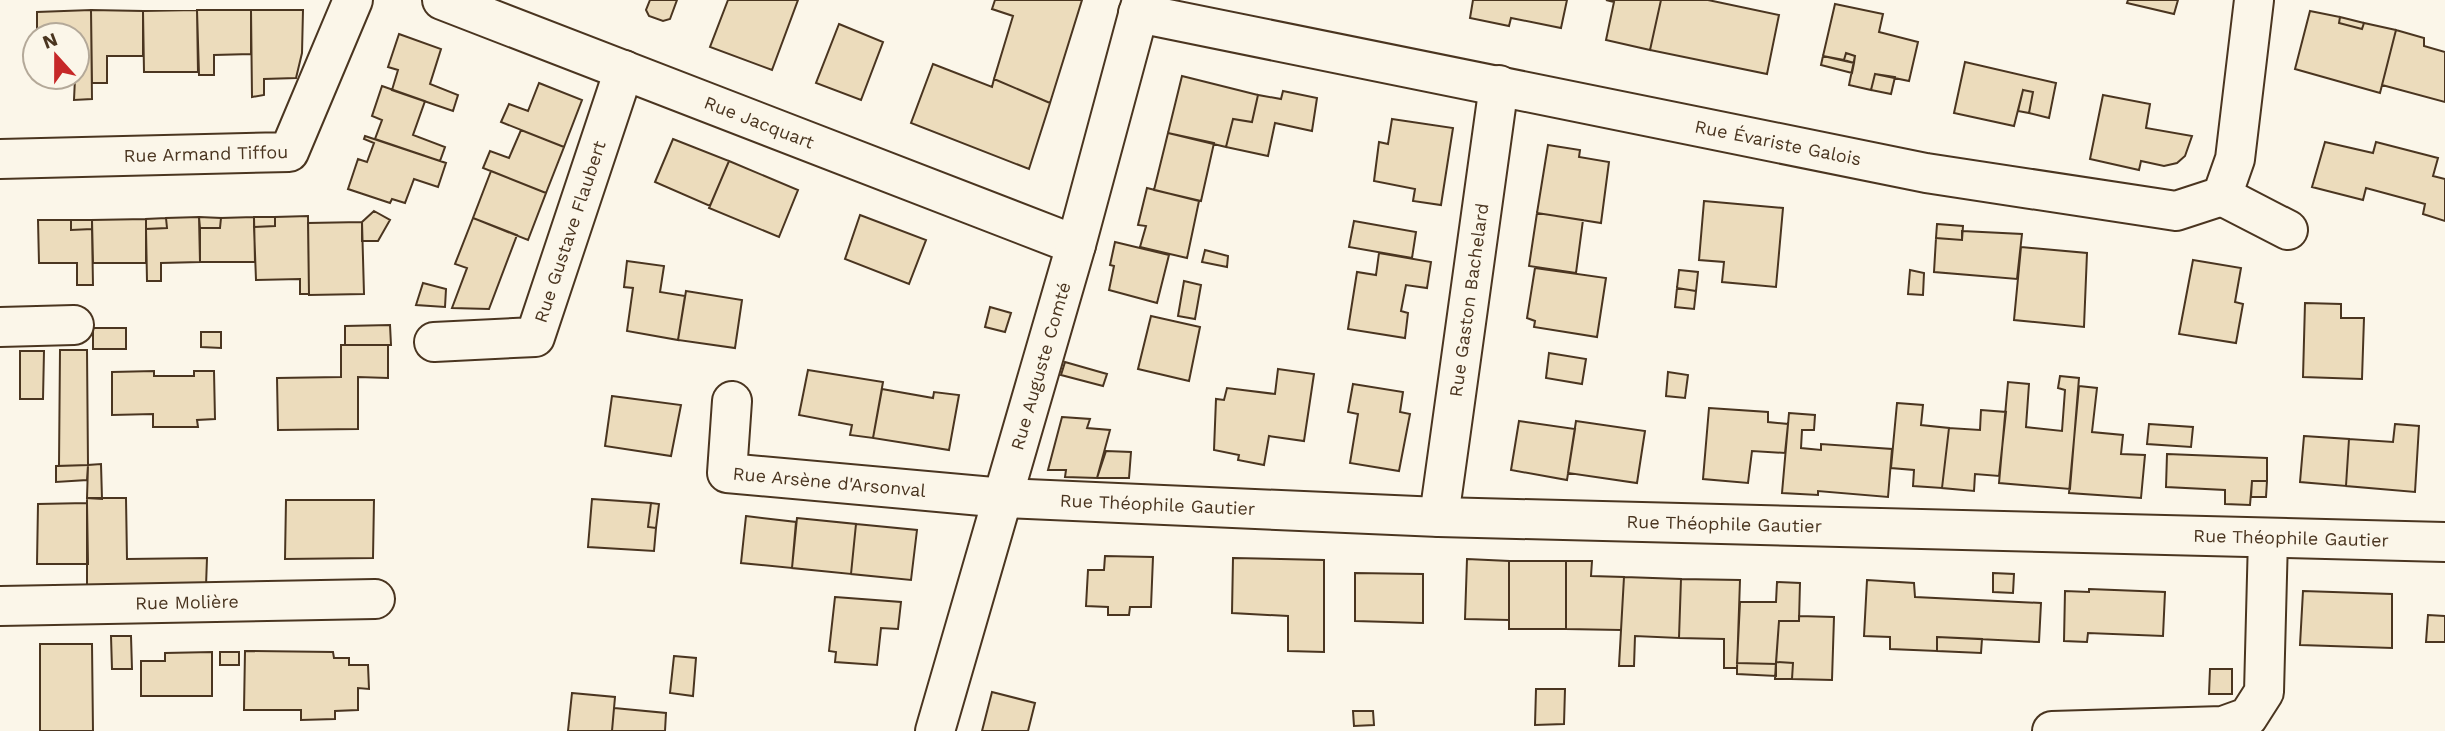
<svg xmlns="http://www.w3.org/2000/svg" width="2445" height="731" font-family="'Work Sans',sans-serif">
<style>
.building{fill:#ecdcbc;stroke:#4a3520;stroke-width:2}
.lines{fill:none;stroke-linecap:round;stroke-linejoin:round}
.minor-casing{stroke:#4a3520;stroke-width:42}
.minor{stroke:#fbf6e9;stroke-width:38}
.labels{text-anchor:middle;stroke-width:5;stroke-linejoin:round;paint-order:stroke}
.street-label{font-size:18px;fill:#4a3520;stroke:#fbf6e9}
</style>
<rect width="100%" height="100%" fill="#fbf6e9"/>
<path class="building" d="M650 0H677L670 19 663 21 649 16 646 10Z
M728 0H798L772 70 710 47Z
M995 0H1082L1050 103 994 79 1013 16 992 9Z
M1473 0H1567L1561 28 1511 18 1509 26 1470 18Z
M1606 0H1661L1650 50 1606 40 1614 2Z
M1661 0H1708L1779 15 1767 74 1650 50Z
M2128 0H2178L2174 14 2127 3Z
M1835 4 1883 14 1879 32 1918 42 1909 81 1875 74 1871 90 1849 85 1855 56 1846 53 1844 60 1823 56Z
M91 10 92 99 74 100 77 35H37V12Z
M91 10 143 11V56H107V83H92Z
M197 10 198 72H144L143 11Z
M197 10H251V54L214 55V75H199Z
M251 10H303L302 53 296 78 264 79V95L252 97Z
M2310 11 2340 17 2339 23 2362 29 2364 23 2396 30 2380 93 2295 69Z
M2340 17 2364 23 2362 29 2339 23Z
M839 24 883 42 861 100 816 83Z
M2396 30 2424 38V46L2445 52V102L2382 85Z
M399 34 441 49 430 84 458 95 453 111 392 90 398 70 388 67Z
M1846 53 1855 56 1854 63 1844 60Z
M1823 56 1854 63 1852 73 1821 65Z
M1965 62 2056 83 2049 118 2029 113 2033 92 2023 90 2014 126 1954 113Z
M933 64 992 87 994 79 1050 103 1029 169 911 123Z
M1875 74 1895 77 1891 94 1871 90Z
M1182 76 1258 95 1252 122 1233 119 1226 147 1168 133Z
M539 83 582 100 564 147 501 122 509 104 528 111Z
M382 86 425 101 413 135 445 147 440 161 375 139 382 120 372 116Z
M2023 90 2033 92 2029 113 2018 111Z
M1283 91 1317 98 1312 131 1275 123 1268 156 1226 147 1233 119 1252 122 1258 95 1281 99Z
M2103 95 2150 104 2146 128 2192 136 2185 156 2177 163 2164 166 2141 161 2139 170 2090 159Z
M1392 119 1453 128 1441 205 1413 201 1415 189 1374 181 1379 142 1388 144Z
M521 130 564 147 546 193 483 168 490 151 509 158Z
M1168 133 1214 143 1201 201 1154 190Z
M365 136 446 163 438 187 414 179 405 203 392 199 390 203 348 189 358 159 367 162 374 143 364 139Z
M673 139 729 161 710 206 655 182Z
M2325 142 2373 153 2376 142 2438 158 2433 176 2445 179V221L2423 214 2425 204 2366 188 2363 200 2312 187Z
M1548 145 1580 150 1579 157 1609 162 1601 223 1537 213Z
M729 161 798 190 779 237 709 208Z
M491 171 546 193 528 240 473 218Z
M1147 188 1199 201 1187 258 1140 247 1146 226 1138 225Z
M1704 201 1783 208 1776 287 1722 282 1724 262 1699 260Z
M374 211 390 220 378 241H362V222Z
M1537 213 1583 220 1576 273 1529 266Z
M860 215 926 240 909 284 845 259Z
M308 216 309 294H300V279L256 280 254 227 275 226V217Z
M199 217 200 262 161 263V281H147L146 229 167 228 166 218Z
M199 217 221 218 220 228H200Z
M254 217 255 262H200V228H220L221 218Z
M254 217H275V226L254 227Z
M166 218 167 228 146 229V219Z
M473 218 517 235 489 309 452 308 467 268 455 264Z
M146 219V263H93L92 220Z
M38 220H71V230L92 229 93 285H77V263H39Z
M71 220H92V229L71 230Z
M1354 221 1416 232 1412 258 1349 247Z
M362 222 364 294 309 295 308 223Z
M1937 224 1963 226 1962 240 1936 238Z
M1962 231 2022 234 2017 279 1934 272 1936 238 1962 240Z
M1115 242 1169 255 1157 303 1109 290 1114 266 1110 265Z
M2021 247 2087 253 2084 327 2014 320Z
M1205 250 1228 256 1227 267 1202 262Z
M1379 253 1431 262 1427 288 1406 285 1401 311 1408 313 1405 338 1348 329 1357 272 1376 275Z
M2193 260 2241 268 2235 302 2243 304 2236 343 2179 334Z
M627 261 664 266 660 292 685 296 678 340 627 331 633 288 624 287Z
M1535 268 1606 278 1597 337 1534 327 1535 321 1527 318Z
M1679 270 1698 272 1696 291 1677 288Z
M1910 270 1924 273 1923 295 1908 294Z
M1184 281 1201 285 1195 319 1178 316Z
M423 283 446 289 445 307 416 305Z
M1677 288 1696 291 1694 309 1675 307Z
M686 291 742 300 735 348 678 340Z
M2305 303 2341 304V318H2364L2362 379 2303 377Z
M990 307 1011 313 1005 332 985 327Z
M1151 316 1200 327 1189 381 1138 369Z
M390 325 391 345H345V326Z
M93 328H126V349H93Z
M201 332H221V348L201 347Z
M341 345H388V378L358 377V429L278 430 277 378 341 377Z
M60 350H87L88 465 59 466Z
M20 351H44L43 399H20Z
M1549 353 1586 359 1582 384 1546 378Z
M1065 362 1107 374 1103 386 1061 375Z
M1278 369 1314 374 1304 441 1269 436 1264 465 1238 460 1239 455 1214 450 1216 399 1224 400 1227 388 1275 394Z
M808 370 883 382 873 438 850 435 852 425 799 415Z
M154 371V376H194V371H214L215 419 197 420 198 427H153V414L112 415V372Z
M1668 372 1688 375 1685 398 1666 396Z
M2060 376 2079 378 2070 489 1999 483 2008 382 2029 384 2026 427 2062 431 2065 390 2058 388Z
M1353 384 1403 392 1400 412 1410 414 1399 471 1350 463 1358 414 1348 412Z
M2079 386 2097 388 2092 432 2123 435 2121 454 2145 455 2141 498 2069 493Z
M882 389 933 398 934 392 959 395 949 450 873 438Z
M612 396 681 405 671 456 605 446Z
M1897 403 1923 405 1921 425 1949 428 1942 488 1913 486 1914 470 1891 468Z
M1709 408 1768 412V422L1788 424 1785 453 1752 451 1748 483 1703 479Z
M1981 410 2006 412 1999 476 1975 474 1974 491 1942 488 1949 428 1980 430Z
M1789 413 1815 415 1814 430H1802L1801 448 1821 450V444L1892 449 1888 497 1818 491V495L1782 493Z
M1062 417 1090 419 1087 428 1110 430 1097 478 1065 477 1066 470H1048Z
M1519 421 1575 429 1567 480 1511 470Z
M1576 421 1645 431 1637 483 1568 473Z
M2149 424 2193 427 2191 447 2147 444Z
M2395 424 2419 426 2415 492 2346 486 2349 439 2393 442Z
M2304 436 2349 439 2346 486 2300 482Z
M1106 451 1131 452 1129 478H1097Z
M2167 454 2267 458V481H2252L2250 505 2225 504V490L2166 487Z
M101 464 102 499 87 498 88 465Z
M88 465 87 480 56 482V466Z
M2252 481H2267L2266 497H2251Z
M87 498H126L127 559 207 558 206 586 87 587Z
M592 499 651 503 648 527 656 528 654 551 588 547Z
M286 500H374L373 558 285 559Z
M87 503 88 564H37L38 504Z
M651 503 659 504 656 528 648 527Z
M746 516 796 522 792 568 741 563Z
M797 518 856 524 851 574 792 568Z
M856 524 917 530 911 580 851 574Z
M1105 556 1153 557 1151 607H1130L1129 615H1108V607L1086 606 1088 570H1104Z
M1233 558 1324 560V652L1288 651V616L1232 613Z
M1467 559 1509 561V620L1465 619Z
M1509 561H1566V629H1509Z
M1566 561H1592L1591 576 1624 577 1621 630 1566 629Z
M1355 573 1423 574V623L1355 621Z
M1993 573 2014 574 2013 593 1993 592Z
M1624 577 1681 579 1679 638 1635 636 1634 666H1619Z
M1681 579 1740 580 1737 668H1724V639L1679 638Z
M1867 580 1914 583 1915 597 2041 603 2039 642 1937 637V651L1890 649V637L1864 636Z
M1777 582 1800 583 1799 621H1779L1776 664 1737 663 1740 602H1776Z
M2089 589 2165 592 2163 636 2088 633 2087 642 2064 641 2065 591 2089 592Z
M2303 591 2392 594V648L2300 645Z
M835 597 901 602 898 629 881 628 877 665 835 662 836 652 829 651Z
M2428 615 2445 616V642H2426Z
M1799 616 1834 617 1832 680 1792 679 1793 663 1776 662 1779 621H1799Z
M111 636H131L132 669H112Z
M1937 637 1982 639 1981 653 1937 651Z
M40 644H92L93 731H40Z
M245 651 333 652 334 658H349V665H368L369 689 358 688V710L335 711V719L301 720V710H244Z
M212 652V696H141V661H165V653Z
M220 652H239V665H220Z
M674 656 696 658 693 696 670 693Z
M1776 662 1793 663 1792 679H1775Z
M1737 663 1776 664V676L1737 674Z
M2210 669H2232V694H2209Z
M1536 689H1565L1564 724 1535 725Z
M992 692 1035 703 1028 731H982Z
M572 693 615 697 612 731H568Z
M614 708 666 713 665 731H612Z
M1353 711H1373L1374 725 1354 726Z"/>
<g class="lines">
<g class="minor-casing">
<g id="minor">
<path id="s1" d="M442 0 1076 245"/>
<path id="s2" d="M1138 13 1926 173 2176 211 2222 196 2235 159 2254 0"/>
<path id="s3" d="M0 159 289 152 353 0"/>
<path d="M2222 196 2288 230"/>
<path d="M0 327 74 325"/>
<path id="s4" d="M434 342 535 337 624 70"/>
<path id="s5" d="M732 401 727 473 1004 498 1439 517 2445 542"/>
<path id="s6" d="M1439 517 1499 85"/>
<path id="s7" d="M0 606 375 599"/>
<path id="s8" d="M935 731 1076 245 1142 0"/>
<path d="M2052 731 2223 726 2248 717 2264 692 2268 538"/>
</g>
</g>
<use href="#minor" class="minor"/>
</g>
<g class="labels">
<g class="street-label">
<text dy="6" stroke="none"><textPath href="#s1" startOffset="340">Rue Jacquart</textPath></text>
<text dy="6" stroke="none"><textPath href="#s2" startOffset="653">Rue Évariste Galois</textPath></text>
<text dy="6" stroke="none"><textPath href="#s3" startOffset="206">Rue Armand Tiffou</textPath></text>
<text dy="6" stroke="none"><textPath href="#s4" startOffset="212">Rue Gustave Flaubert</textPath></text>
<text dy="6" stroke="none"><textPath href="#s6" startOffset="219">Rue Gaston Bachelard</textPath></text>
<text dy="6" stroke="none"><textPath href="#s8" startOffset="380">Rue Auguste Comté</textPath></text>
<text dy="6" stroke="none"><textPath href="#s5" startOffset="175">Rue Arsène d'Arsonval</textPath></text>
<text dy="6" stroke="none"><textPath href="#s5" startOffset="504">Rue Théophile Gautier</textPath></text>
<text dy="6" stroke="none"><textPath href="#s5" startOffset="1071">Rue Théophile Gautier</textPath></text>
<text dy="6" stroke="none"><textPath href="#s5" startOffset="1638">Rue Théophile Gautier</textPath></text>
<text dy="6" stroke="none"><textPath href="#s7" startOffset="187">Rue Molière</textPath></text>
</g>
</g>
<g transform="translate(56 56) rotate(339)"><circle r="33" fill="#fbf6e9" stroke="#b4a999" stroke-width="2"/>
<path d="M0-5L12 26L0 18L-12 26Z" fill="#c62828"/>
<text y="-10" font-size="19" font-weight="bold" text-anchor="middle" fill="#4a3520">N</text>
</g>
</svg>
